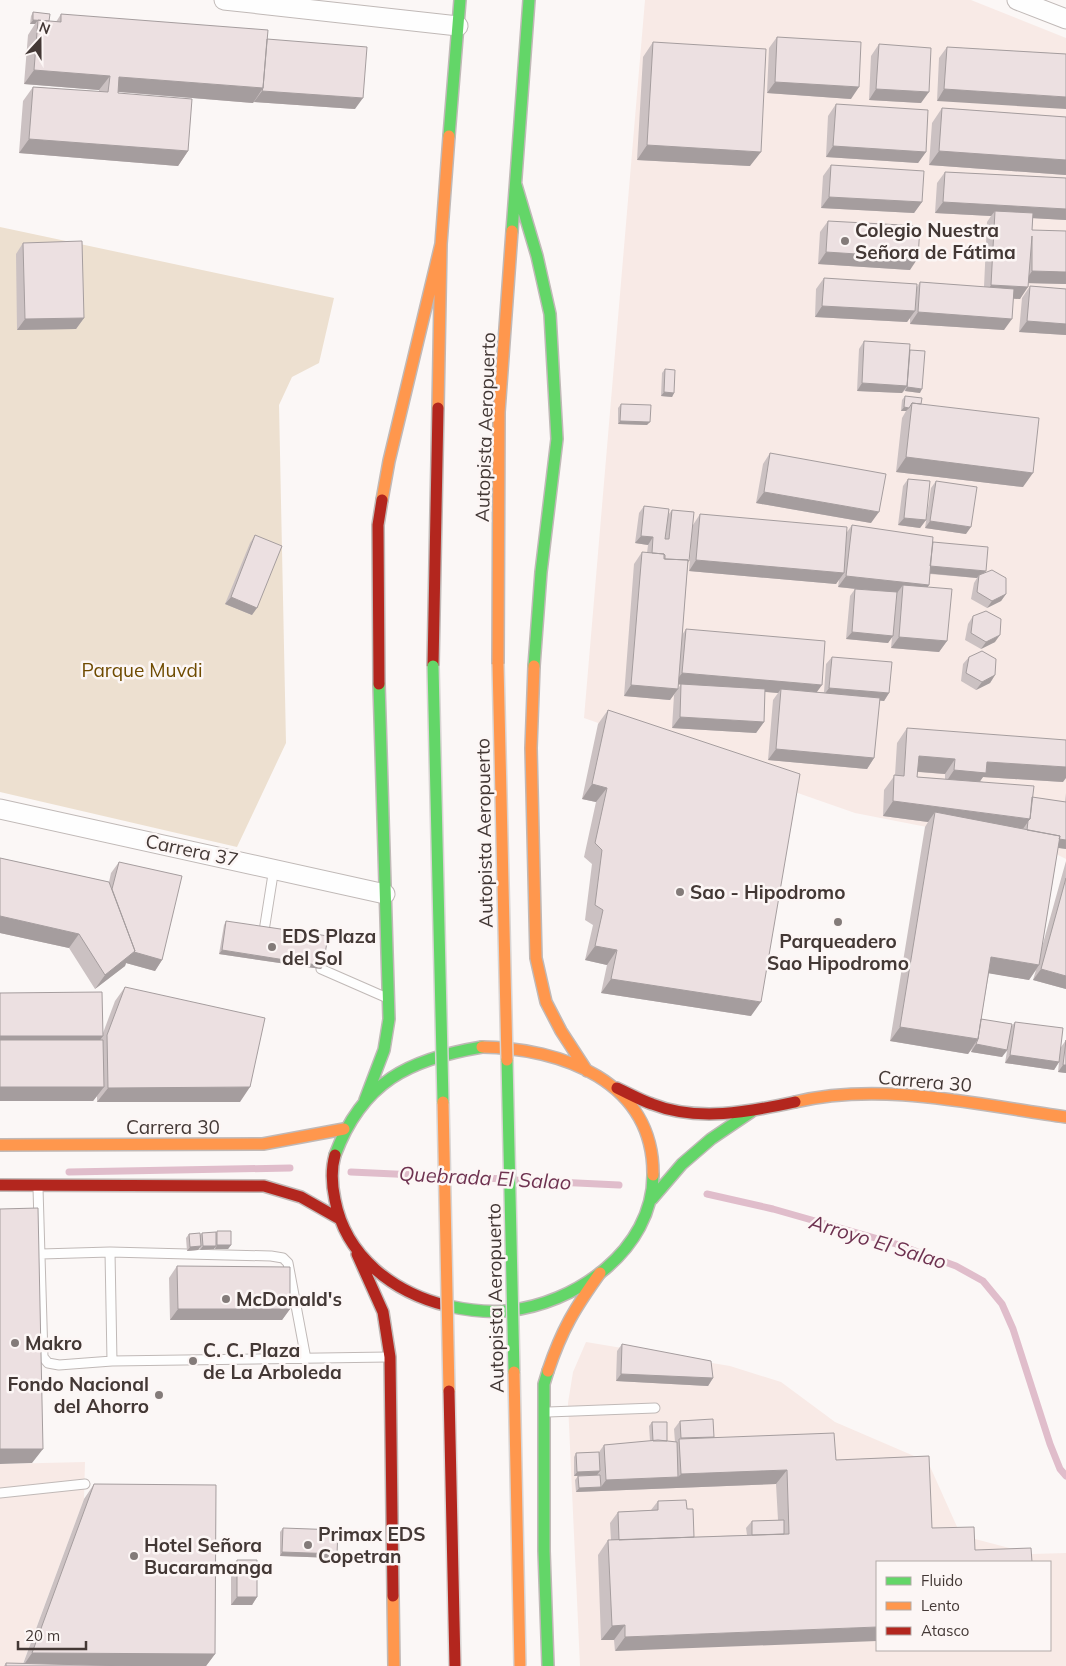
<svg xmlns="http://www.w3.org/2000/svg" width="1066" height="1666" font-family="Mulish,sans-serif">
<style>
.built{fill:#f8eae6;fill-rule:evenodd}
.green{fill:#ede0d0}
.lines{fill:none;stroke-linecap:round;stroke-linejoin:round}
.stream{stroke:#e0bdcb;stroke-width:7}
.lane-casing{stroke:#c0b9b7;stroke-width:11}
.street-casing{stroke:#c0b9b7;stroke-width:21}
.fast-casing{stroke:#c0b9b7;stroke-width:14}
.slow-casing{stroke:#c0b9b7;stroke-width:14}
.jam-casing{stroke:#c0b9b7;stroke-width:14}
.lane{stroke:#fefefe;stroke-width:9}
.street{stroke:#fefefe;stroke-width:19}
.fast{stroke:#63d668;stroke-width:11}
.slow{stroke:#ff974d;stroke-width:11}
.jam{stroke:#b3261e;stroke-width:11}
.fast-bridge-casing{stroke:#d8d4d3;stroke-width:14;stroke-linecap:butt}
.slow-bridge-casing{stroke:#d8d4d3;stroke-width:14;stroke-linecap:butt}
.jam-bridge-casing{stroke:#d8d4d3;stroke-width:14;stroke-linecap:butt}
.fast-bridge{stroke:#63d668;stroke-width:11}
.slow-bridge{stroke:#ff974d;stroke-width:11}
.jam-bridge{stroke:#b3261e;stroke-width:11}
.wall{fill:#cbc1c2;fill-rule:evenodd}
.shaded-wall{fill:#a59d9e}
.building{fill:#ece0e1;stroke:#a59d9e}
.poi-dot{fill:#837b79;stroke:#fcf6f5;stroke-width:2}
.labels{text-anchor:middle;stroke-width:5;stroke-linejoin:round;paint-order:stroke}
.poi-label{font-size:19px;font-weight:bold;fill:#433835;stroke:#fcf6f5;text-anchor:start}
.street-label{font-size:19px;fill:#433835;stroke:#fcf6f5}
.park-label{font-size:19px;fill:#6f4b00;stroke:#fcf6f5}
.water-label{font-size:20px;font-style:italic;fill:#6e3250;stroke:#fcf6f5}
</style>
<rect width="100%" height="100%" fill="#fbf7f6"/>
<path class="built" d="M645 0H971L1066 38V859L1050 851 855 813 584 718Z
M586 1342 730 1366 781 1382 835 1422 928 1462 958 1529 975 1539 1032 1554 1066 1553V1666H580L568 1403 573 1372ZM877 1562H1050V1650H877Z
M85 1462 84 1499 22 1666H0V1464Z"/>
<path class="green" d="M0 227 334 298 319 363 292 377 279 405 286 743 237 847 0 792Z"/>
<g class="lines">
<path class="stream" d="M69 1172 290 1168
M351 1172 438 1176
M449 1176 503 1179
M514 1180 619 1185
M707 1194 773 1209 896 1244 956 1266 983 1281 1002 1304 1013 1329 1050 1444 1060 1469 1066 1476"/>
<g class="lane-casing">
<path id="lane" d="M264 931 274 868
M321 969 385 997
M38 1188 43 1357 48 1363 59 1365 112 1361 388 1357
M110 1252 112 1361
M41 1254 110 1252 271 1256 283 1258 288 1263 306 1359
M548 1412 655 1408
M0 1493 85 1484"/>
</g>
<g class="street-casing">
<path id="street" d="M224 0 458 26
M1017 0 1066 19
M0 809 385 894"/>
</g>
<g class="fast-casing">
<path id="fast" d="M449 136 460 0
M516 185 537 256 550 314 557 439 541 572 534 666
M512 231 529 0
M365 1100 384 1050 389 1019 379 684
M335 1155C362 1082 409 1059 482 1047
M652 1199 682 1164 711 1139 751 1112
M448 1306C467 1310 486 1313 505 1311 575 1305 653 1250 653 1175
M548 1666 544 1551V1384L548 1371"/>
</g>
<g class="slow-casing">
<path id="slow" d="M438 408 441 244 449 136
M382 500 389 461 441 244
M498 664 499 412 512 231
M534 666 531 748 536 958 546 1002 561 1031 587 1071
M482 1047C561 1048 654 1081 653 1175
M795 1102C882 1081 978 1105 1066 1117
M0 1145 263 1144 344 1129
M548 1371C562 1329 575 1308 600 1273
M393 1596 394 1666"/>
</g>
<g class="jam-casing">
<path id="jam" d="M433 666 438 408
M379 684 378 525 382 500
M617 1088C628 1093 640 1100 652 1104 697 1122 749 1112 795 1102
M335 1155C331 1169 332 1186 335 1200 346 1257 394 1293 448 1306
M0 1185 264 1186 301 1197 338 1218
M357 1254 383 1312 390 1357 393 1596"/>
</g>
<use href="#lane" class="lane"/>
<use href="#street" class="street"/>
<use href="#fast" class="fast"/>
<use href="#slow" class="slow"/>
<use href="#jam" class="jam"/>
<g class="fast-bridge-casing">
<path id="fast-bridge" d="M433 666 443 1102
M507 1060 514 1372"/>
</g>
<g class="slow-bridge-casing">
<path id="slow-bridge" d="M498 664 507 1060
M443 1102 449 1391
M514 1372 520 1666"/>
</g>
<g class="jam-bridge-casing">
<path id="jam-bridge" d="M449 1391 455 1666"/>
</g>
<use href="#fast-bridge" class="fast-bridge"/>
<use href="#slow-bridge" class="slow-bridge"/>
<use href="#jam-bridge" class="jam-bridge"/>
</g>
<path class="wall" d="M33 12 49 21 56 22 61 14 267 39 355 109 254 102V101L253 103 118 92V93L188 151 178 166 19 153 23 101 33 87 99 92V90L24 84 28 35 35 24H30L31 16Z
M777 37 851 99 767 93 769 48Z
M653 42 750 166 637 160 643 57Z
M879 44 921 103 869 100 871 56Z
M947 47 1066 54 937 101 939 58Z
M836 104 926 152 918 163 826 157 828 116Z
M942 108 1066 117V175L929 165 932 123Z
M831 165 922 202 914 213 821 208 823 176Z
M945 172 1066 178V220L1033 218 1032 230 1066 284 1028 283 1020 299 1013 298 1004 330 910 324V318L907 322 815 317 816 289 824 278 917 287 920 282 984 287 987 222 991 216 935 213 937 183Z
M828 221 910 270 818 264 820 232Z
M23 243 84 318 76 329 17 330 16 254Z
M1030 286 1066 289V335L1019 332 1022 298Z
M864 341 910 350 920 393 905 391V390L902 393 857 391 859 349Z
M665 369 674 393 672 397 661 396 662 373Z
M905 396 921 404 1023 487 896 472 902 418 906 411H901L902 400Z
M621 404 647 425 618 424V408Z
M770 453 871 523 756 503 763 464Z
M908 479 926 520 920 528 898 525 903 486Z
M936 481 966 534 925 528 931 488Z
M644 506 668 515 672 510 693 525 700 514 847 532 852 525 933 542 984 573 1006 594 1001 601 987 608 971 599 974 583 977 578 930 574 929 585 927 587 947 641 939 652 891 648 892 637 888 643 846 639 850 596 855 589 863 590 838 587 839 579 836 584 689 571 691 544 688 564 682 635 686 629 817 692H824L826 664 832 657 889 693 884 701 879 700 874 758 867 769 768 760 773 700 778 693 765 692 764 722 756 733 672 728 674 695 681 684H678V689L670 700 624 696 634 564 642 552 647 553 648 545 635 543 639 513Z
M255 535 252 615 225 604 250 543Z
M973 616 995 642 981 649 965 640 968 624Z
M969 657 995 675 990 683 976 690 961 681 963 664Z
M608 710 751 1016 601 993 607 965 585 960 593 925 585 920 592 864 584 857 596 802 582 799 598 724Z
M907 728 1063 782 983 777 980 781 1032 797 1065 802 1066 793V849L1058 848 1042 947 1066 861V989L1033 980 1036 970 1029 980 989 973 981 1019 1011 1027 1015 1022 1061 1047 1066 1040V1073L1058 1072 1059 1062 1054 1070 1005 1063 1007 1051 1002 1057 971 1052 972 1049 968 1054 890 1041 925 827 928 822 883 816 884 790 895 775 897 743ZM918 772 945 774V779L917 777Z
M0 858 109 882 111 873 119 862 162 960 155 971 126 963 125 966 95 989 69 948 0 933Z
M226 921 323 966 321 969 219 954 224 925Z
M125 987 240 1102H97V1096L93 1101H0L103 1033 115 1001Z
M217 1231 231 1245 228 1249H215V1248L214 1249 200 1250V1248L198 1250 187 1251 186 1238 189 1234 200 1235 202 1233H216Z
M177 1266 290 1309 282 1320H170L169 1278Z
M622 1344 713 1378 708 1386 616 1381 617 1351Z
M680 1421 714 1437 836 1460 929 1456 615 1651 614 1640H601L598 1555 608 1540H611L610 1523 618 1512 651 1510 658 1501 687 1509 694 1537 747 1535 746 1528 752 1521 778 1520 776 1484 576 1492 575 1480 578 1476 597 1475 574 1476V1457L576 1453 599 1452 604 1445 650 1441 649 1426 652 1422 667 1441 675 1442 674 1429Z
M94 1484 215 1654 206 1666H4L6 1663 23 1664 84 1499Z
M283 1528 335 1558 280 1556V1532Z
M237 1560 257 1597 252 1605H231V1568Z"/>
<path class="shaded-wall" d="M33 20H38L35 24H30Z
M34 70 110 76 99 90 24 84Z
M119 77 263 88 253 103 109 91Z
M775 82 859 87 851 99 767 93Z
M876 89 929 92 921 103 869 100Z
M944 89 1066 97V109L937 101Z
M262 91 363 98 355 109 254 102Z
M29 139 188 151 178 166 19 153Z
M647 145 761 152 750 166 637 160Z
M833 146 926 152 918 163 826 157Z
M939 151 1066 160V175L929 165Z
M829 197 922 202 914 213 821 208Z
M943 202 1066 209V220L995 216V211L991 216 935 213Z
M826 252 918 258 910 270 818 264Z
M1032 271 1066 272V284L1024 283Z
M991 285 1028 287 1020 299 984 297Z
M822 306 915 311 907 322 815 317Z
M918 312 1012 319 1004 330 910 324Z
M84 318 76 329 17 330 25 319Z
M1027 321 1066 324V335L1019 332Z
M862 383 907 386 902 393 857 391Z
M907 387 922 389 920 393 905 391Z
M664 392 674 393 672 397 661 396Z
M904 407 909 408 906 411H901Z
M620 421 650 422 647 425 618 424Z
M906 457 1033 473 1023 487 896 472Z
M764 492 879 512 871 523 756 503Z
M904 518 926 520 920 528 898 525Z
M930 521 971 527 966 534 925 528Z
M641 536 653 537 648 545 635 543Z
M696 560 844 573 836 584 689 571Z
M930 566 986 571 980 578 979 575 977 578 925 573Z
M846 576 929 585 921 596 903 585 897 593 838 587Z
M1006 594 1001 601 987 608 992 601Z
M231 597 257 608 252 615 225 604Z
M852 632 893 636 888 643 846 639Z
M1000 635 995 642 981 649 986 642Z
M899 637 947 641 939 652 891 648Z
M682 673 822 685 814 696 781 689 778 693 674 684Z
M995 675 990 683 976 690 982 682Z
M631 685 678 689 670 700 624 696Z
M829 688 889 693 884 701 824 695Z
M680 717 764 722 756 733 672 728Z
M776 749 874 758 867 769 768 760Z
M919 756 955 759 945 774 909 771Z
M987 762 1066 767V778L1063 782 983 777 976 787 944 785 954 770Z
M592 784 607 788 596 802 582 799Z
M893 801 1030 819 1020 833 935 812 928 822 883 816Z
M1026 834 1066 840V849L1021 842Z
M0 916 79 934 69 948 0 933Z
M595 946 617 950 607 965 585 960Z
M222 950 323 966 321 969 219 954Z
M135 951 162 960 155 971 126 963 125 966 95 989 105 975Z
M991 957 1039 965 1029 980 981 972Z
M1041 969 1066 976V989L1033 980Z
M611 979 761 1002 751 1016 601 993Z
M900 1027 978 1039 968 1054 890 1041Z
M0 1036H103L93 1050 0 1051Z
M976 1044 1007 1050 1002 1057 971 1052Z
M1010 1055 1059 1062 1054 1070 1005 1063Z
M1063 1065H1066V1073L1058 1072Z
M0 1087H104L93 1101H0Z
M250 1087 240 1102H97L108 1088Z
M217 1245H231L228 1249H215Z
M201 1246 198 1250 187 1251 190 1247Z
M203 1246H216L214 1249 200 1250Z
M178 1309H290L282 1320H170Z
M621 1374 713 1378 708 1386 616 1381Z
M0 1449H43L32 1463 0 1464Z
M787 1470 776 1484 576 1492 579 1488 601 1487 606 1480 678 1477 681 1474Z
M600 1471 597 1475 574 1476 577 1472Z
M282 1552 337 1554 335 1558 280 1556Z
M237 1597H257L252 1605H231Z
M625 1625 614 1640H601L612 1626Z
M877 1627V1641L615 1651 625 1637Z
M32 1653 215 1654 206 1666H23Z"/>
<path class="building" d="M33 12 50 14 49 21 33 20Z
M61 14 268 30 263 88 119 77 118 93 192 99 188 151 29 139 33 87 108 92 110 76 34 70 38 20 61 22Z
M777 37 861 42 859 87 775 82Z
M267 39 367 47 363 98 262 91 263 88Z
M653 42 766 49 761 152 647 145Z
M879 44 931 48 929 92 876 89Z
M947 47 1066 54V97L944 89Z
M836 104 928 110 926 152 833 146Z
M942 108 1066 117V160L939 151Z
M831 165 924 171 922 202 829 197Z
M945 172 1066 178V209L943 202Z
M995 211 1033 213 1032 230 1066 231V272L1032 271V236L1028 287 991 285Z
M828 221 920 226 918 258 826 252Z
M82 241 84 318 25 319 23 243Z
M824 278 917 284 915 311 822 306Z
M920 282 1014 289 1012 319 918 312Z
M1030 286 1066 289V324L1027 321Z
M864 341 910 344 907 386 862 383Z
M910 350 925 351 922 389 907 387Z
M665 369 675 370 674 393 664 392Z
M905 396 922 398 921 404 912 403 909 408 904 407Z
M912 403 1039 418 1033 473 906 457Z
M621 404 651 405 650 422 620 421Z
M770 453 886 474 879 512 764 492Z
M908 479 930 481 926 520 904 518Z
M936 481 977 487 971 527 930 521Z
M644 506 669 509 665 539H669L672 510 694 512 689 561H688V560L665 559V555L664 554 652 553 653 537 641 536Z
M700 514 847 527 844 573 696 560Z
M852 525 933 537 929 585 846 576Z
M255 535 282 546 257 608 231 597Z
M933 542 988 547 986 571 930 566Z
M642 552 664 554V559L688 560 678 689 631 685Z
M992 570 1006 578V594L992 601 977 592 979 575Z
M903 585 952 589 947 641 899 637Z
M855 589 897 592 893 636 852 632Z
M986 611 1001 619 1000 635 986 642 971 633 973 616Z
M686 629 825 641 822 685 682 673Z
M982 651 996 659 995 675 982 682 966 673 969 657Z
M832 657 892 662 889 693 829 688Z
M681 684 765 689 764 722 680 717Z
M781 689 880 698 874 758 776 749Z
M608 710 800 774 761 1002 611 979 617 950 595 946 603 910 595 905 602 850 595 843 607 788 592 784Z
M907 728 1066 740V767L987 762 986 773 954 770 955 759 919 756 917 777 1034 786 1030 819 893 801 894 775 904 776Z
M1032 797 1066 802V840L1059 839 1060 836 1027 830 1028 821 1030 819Z
M935 812 1060 836 1039 965 991 957 978 1039 900 1027Z
M0 858 109 882 135 951 105 975 79 934 0 916Z
M119 862 182 876 162 960 134 952 135 951 112 889Z
M1066 878V976L1041 969Z
M226 921 328 936 323 966 222 950Z
M125 987 265 1018 250 1087 108 1088 107 1035Z
M102 992 103 1036H0V993Z
M981 1019 1012 1024 1007 1050 976 1044 978 1039Z
M1015 1022 1063 1028 1059 1062 1010 1055Z
M0 1040H103L104 1087H0Z
M1066 1040V1065H1063Z
M38 1208 43 1449H0V1209Z
M217 1231H231V1245H217Z
M216 1232V1246H203L202 1233Z
M200 1233 201 1246 190 1247 189 1234Z
M177 1266 290 1267V1309H178Z
M622 1344 711 1361 713 1378 621 1374Z
M713 1419 714 1437 681 1438 680 1421Z
M652 1422H667V1441H653Z
M834 1433 836 1460 929 1456 932 1528 974 1527 975 1550 1031 1548 1032 1562H877V1627L625 1637V1625L612 1626 608 1540 789 1534 787 1470 681 1474 679 1439Z
M658 1440 677 1442 678 1477 606 1480 604 1445Z
M599 1452 600 1471 577 1472 576 1453Z
M600 1475 601 1487 579 1488 578 1476Z
M94 1484 216 1485 215 1654 32 1653Z
M686 1500 687 1509H693L694 1537 619 1540 618 1512 658 1510V1501Z
M784 1520V1534L752 1535V1521Z
M283 1528 338 1530 337 1554 282 1552Z
M237 1560H257V1597H237Z
M6 1663 132 1666H6Z"/>
<g class="poi-dot">
<circle cx="845" cy="241" r="5"/>
<circle cx="680" cy="892" r="5"/>
<circle cx="838" cy="922" r="5"/>
<circle cx="272" cy="947" r="5"/>
<circle cx="226" cy="1299" r="5"/>
<circle cx="15" cy="1343" r="5"/>
<circle cx="193" cy="1361" r="5"/>
<circle cx="159" cy="1395" r="5"/>
<circle cx="308" cy="1545" r="5"/>
<circle cx="134" cy="1556" r="5"/>
</g>
<g class="labels">
<g class="poi-label">
<text x="855" y="237">Colegio Nuestra<tspan x="855" dy="22">Señora de Fátima</tspan></text>
<text x="690" y="899">Sao - Hipodromo</text>
<text x="282" y="943">EDS Plaza<tspan x="282" dy="22">del Sol</tspan></text>
<text x="838" y="948" text-anchor="middle">Parqueadero<tspan x="838" dy="22">Sao Hipodromo</tspan></text>
<text x="236" y="1306">McDonald's</text>
<text x="25" y="1350">Makro</text>
<text x="203" y="1357">C. C. Plaza<tspan x="203" dy="22">de La Arboleda</tspan></text>
<text x="149" y="1391" text-anchor="end">Fondo Nacional<tspan x="149" dy="22">del Ahorro</tspan></text>
<text x="318" y="1541">Primax EDS<tspan x="318" dy="22">Copetran</tspan></text>
<text x="144" y="1552">Hotel Señora<tspan x="144" dy="22">Bucaramanga</tspan></text>
</g>
<g class="street-label">
<text transform="translate(485 427) rotate(-88)" y="7">Autopista Aeropuerto</text>
<text transform="translate(484 833) rotate(-91)" y="7">Autopista Aeropuerto</text>
<text transform="translate(192 850) rotate(12)" y="7">Carrera 37</text>
<text transform="translate(925 1081) rotate(5)" y="7">Carrera 30</text>
<text x="173" y="1134">Carrera 30</text>
<text transform="translate(495 1298) rotate(-91)" y="7">Autopista Aeropuerto</text>
</g>
<g class="park-label">
<text x="142" y="677">Parque Muvdi</text>
</g>
<g class="water-label">
<text transform="translate(485 1178) rotate(3)" y="7">Quebrada El Salao</text>
<text transform="translate(878 1242) rotate(17)" y="7">Arroyo El Salao</text>
</g>
</g>
<rect x="876" y="1561" width="175" height="90" fill="#fcf6f5" stroke="#b2aaa8"/>
<rect x="886" y="1577" width="25" height="8" fill="#63d668" stroke="#b2aaa8"/>
<text x="921" y="1586" font-size="15" fill="#433835">Fluido</text>
<rect x="886" y="1602" width="25" height="8" fill="#ff974d" stroke="#b2aaa8"/>
<text x="921" y="1611" font-size="15" fill="#433835">Lento</text>
<rect x="886" y="1627" width="25" height="8" fill="#b3261e" stroke="#b2aaa8"/>
<text x="921" y="1636" font-size="15" fill="#433835">Atasco</text>
<g transform="translate(40 40) rotate(21)" stroke="#fcf6f5" stroke-width="4" paint-order="stroke">
<path d="M0-4L9 19L0 12L-9 19Z" fill="#433835"/>
<text y="-8" font-size="14" font-weight="bold" text-anchor="middle" fill="#433835">N</text>
</g>
<path d="M18 1641v8h68v-8" fill="none" stroke="#433835" stroke-width="2.5"/>
<text x="25" y="1641" font-size="15" fill="#433835" stroke="#fcf6f5" stroke-width="4" paint-order="stroke">20 m</text>
</svg>
